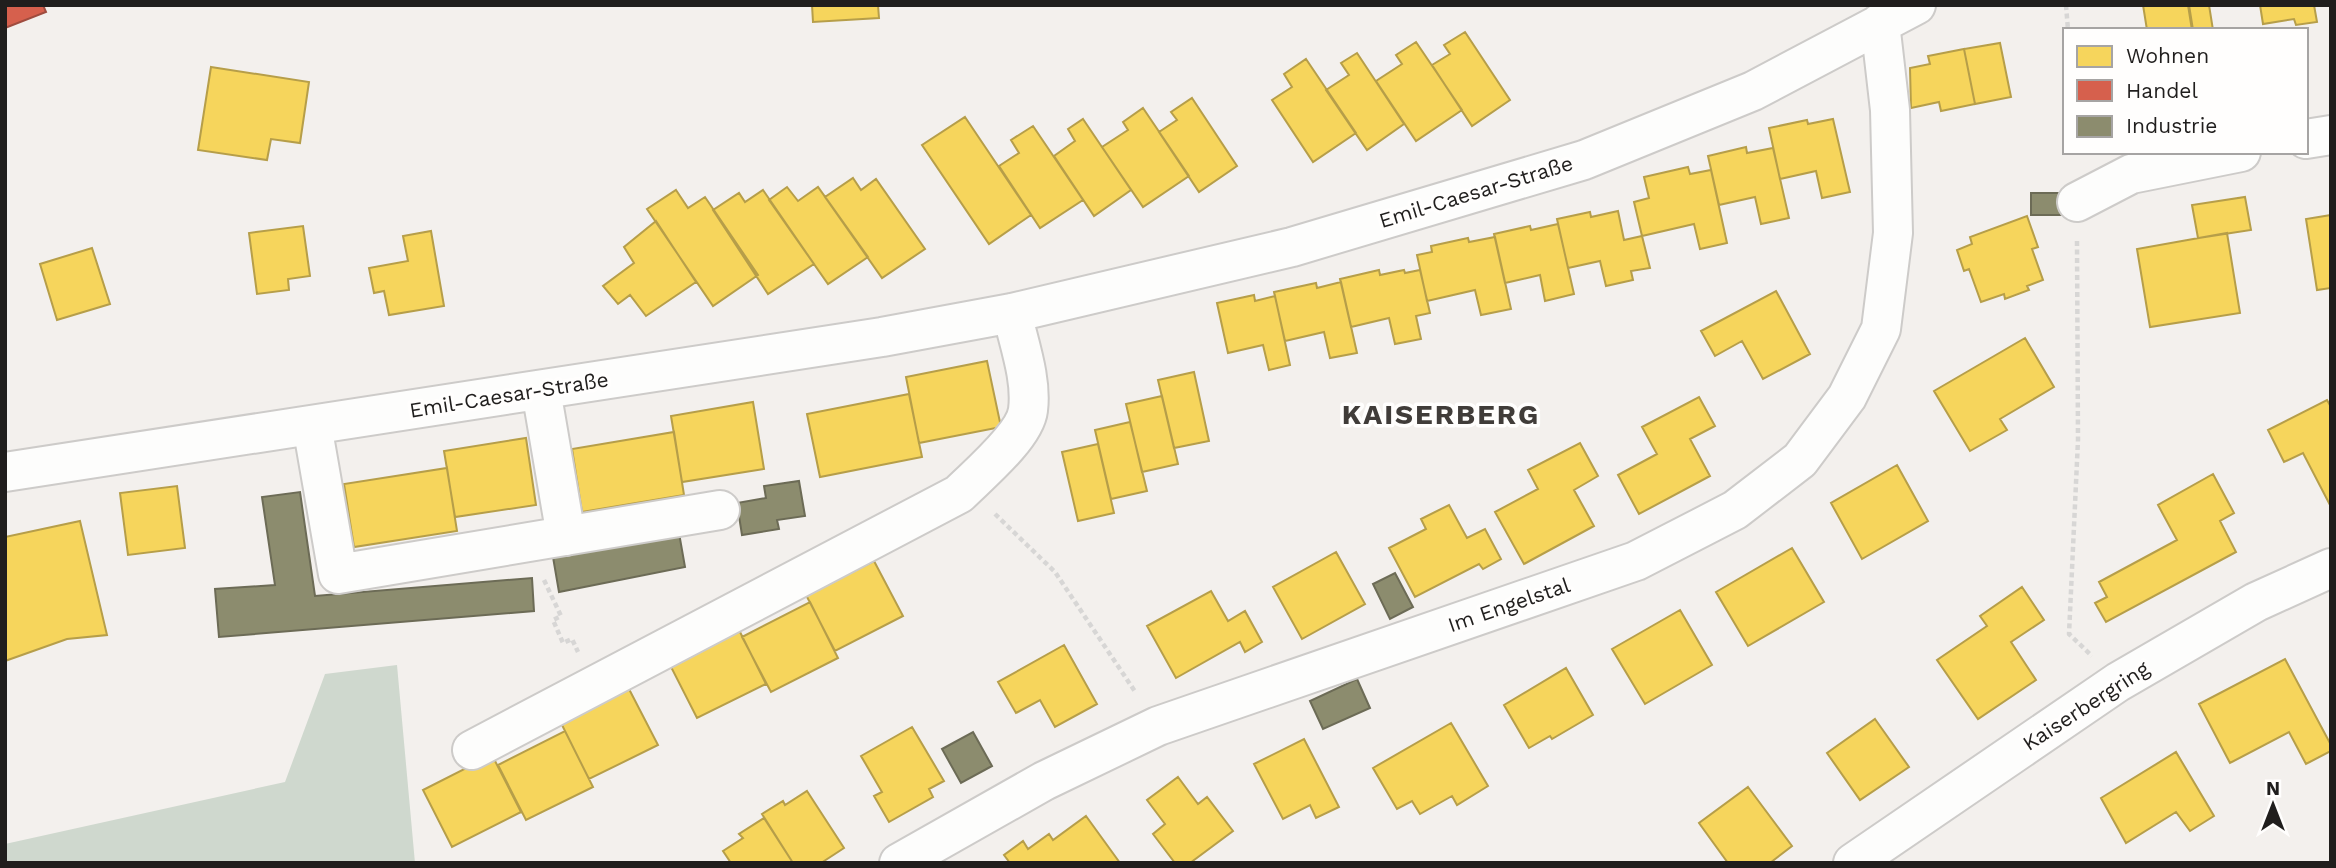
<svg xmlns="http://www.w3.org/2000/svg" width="2336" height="868" font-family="'Work Sans',sans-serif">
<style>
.green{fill:#cfd8ce}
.homes{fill:#f6d55c;stroke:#b69e49;stroke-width:2}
.shops{fill:#d6604d;stroke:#9f4c3f;stroke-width:2}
.industry{fill:#8c8c6e;stroke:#6c6b56;stroke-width:2}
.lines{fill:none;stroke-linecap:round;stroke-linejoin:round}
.minor-casing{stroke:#cdcbc9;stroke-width:42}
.path{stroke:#d7d6d5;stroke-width:4.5;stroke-dasharray:5 3.5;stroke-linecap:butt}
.minor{stroke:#fdfdfc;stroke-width:38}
.labels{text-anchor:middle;stroke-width:7;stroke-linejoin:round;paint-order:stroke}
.street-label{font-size:21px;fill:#201e1d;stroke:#fffefd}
.district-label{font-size:28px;font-weight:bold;letter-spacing:2px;fill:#403c39;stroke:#fffefd}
</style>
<rect width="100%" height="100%" fill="#f3f0ed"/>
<path class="green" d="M397 665 415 863H5V844L285 782 325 674Z"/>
<path class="homes" d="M812 5H878L879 18 813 22Z
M2143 5H2188L2192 30H2147Z
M2189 5H2209L2213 30H2193Z
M2260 5H2314L2317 22 2296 25 2294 19 2263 24Z
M1465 32 1510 100 1472 126 1432 65 1450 54 1444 45Z
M1416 42 1462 110 1416 141 1376 81 1402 64 1396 55Z
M2000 43 2011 97 1975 104 1964 49Z
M1964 49 1975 104 1941 111 1939 102 1911 108 1910 68 1930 64 1928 56Z
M1357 53 1404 124 1367 150 1326 90 1349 75 1341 63Z
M1306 59 1356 133 1313 162 1272 100 1292 87 1284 74Z
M211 67 309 82 300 143 271 139 267 160 198 150Z
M1192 98 1237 166 1199 192 1159 132 1177 120 1171 112Z
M1143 108 1189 176 1143 207 1102 147 1128 130 1123 122Z
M965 117 1031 215 989 244 922 145Z
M1083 119 1131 190 1094 216 1054 156 1075 141 1068 129Z
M1833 119 1850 192 1822 198 1816 171 1780 179 1769 128 1807 120 1808 124Z
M1033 126 1083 200 1040 228 999 166 1019 153 1011 140Z
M1746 147 1747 153 1773 148 1789 218 1761 224 1755 197 1719 205 1708 156Z
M1688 167 1690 174 1711 170 1727 243 1700 249 1694 224 1642 236 1634 202 1649 198 1644 177Z
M853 178 861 190 876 179 925 249 882 278 825 197Z
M787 187 798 201 818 187 868 257 828 284 769 200Z
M676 190 688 208 705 197 758 275 713 306 647 209Z
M763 190 814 264 768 294 713 210 739 193 745 202Z
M2245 197 2251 230 2198 238 2192 205Z
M1618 211 1624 240 1642 236 1650 268 1631 271 1633 280 1606 286 1600 261 1568 268 1557 219 1590 212 1591 217Z
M2331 215V288L2317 290 2306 219Z
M2027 216 2038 247 2032 249 2043 280 2027 286 2029 290 2005 299 2004 294 1981 302 1969 269 1964 271 1957 250 1972 244 1970 237Z
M656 221 696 282 646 316 630 295 618 304 603 286 634 263 624 247Z
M1558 224 1574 294 1545 301 1540 275 1505 283 1494 234 1530 226 1531 230Z
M303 226 310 276 288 279 289 290 257 294 249 233Z
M431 231 444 306 389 315 384 291 374 293 369 268 408 261 403 236Z
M2227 233 2240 313 2150 327 2137 249Z
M1495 237 1511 309 1481 315 1475 290 1427 301 1417 255 1432 252 1431 246 1468 238 1469 242Z
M92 248 110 304 57 320 40 264Z
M1379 270 1380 275 1404 270 1405 273 1420 270 1430 313 1416 316 1421 339 1395 344 1389 318 1351 327 1340 279Z
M1341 282 1357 353 1330 358 1324 332 1285 341 1274 292 1316 283 1317 288Z
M1776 291 1810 354 1763 379 1742 341 1715 356 1701 331Z
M1254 295 1255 301 1275 296 1290 365 1269 370 1263 345 1228 353 1217 303Z
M2025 338 2054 387 2000 419 2007 430 1970 451 1934 391Z
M987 361 1001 427 919 443 906 377Z
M1194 372 1209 441 1174 448 1158 380Z
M909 394 922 457 820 477 807 414Z
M1162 396 1178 464 1142 472 1126 404Z
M1699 397 1715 426 1690 439 1710 476 1639 514 1618 475 1657 454 1642 427Z
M2327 400 2331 407 2330 505 2303 453 2284 462 2268 430Z
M753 402 764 469 682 482 671 416Z
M1130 422 1147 491 1111 499 1095 430Z
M674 432 684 495 582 512 572 449Z
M526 438 536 505 455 517 444 451Z
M1580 443 1598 476 1574 490 1594 526 1524 564 1495 512 1538 489 1528 470Z
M1098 444 1114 513 1078 521 1062 452Z
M1897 465 1928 521 1862 559 1831 503Z
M447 468 457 531 354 547 344 484Z
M2213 474 2234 513 2220 521 2236 552 2106 622 2095 603 2107 597 2099 582 2177 540 2158 505Z
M177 486 185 548 128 555 120 493Z
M1449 505 1467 538 1485 529 1501 559 1483 569 1479 564 1415 597 1389 548 1426 529 1421 519Z
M80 521 107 635 67 639 5 661V537Z
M1792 548 1824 602 1748 646 1716 592Z
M1336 552 1365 604 1302 639 1273 587Z
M874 561 903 616 835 651 806 595Z
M2022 587 2044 620 2011 642 2036 680 1978 719 1937 660 1987 626 1980 616Z
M1211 591 1228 621 1245 611 1262 642 1245 652 1240 642 1176 678 1147 626Z
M810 602 838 658 771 692 742 637Z
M1680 610 1712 665 1645 704 1612 649Z
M737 626 766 684 697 718 668 661Z
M1064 645 1097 704 1055 727 1040 700 1016 713 998 682Z
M2285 659 2331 745V751L2306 764 2289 732 2230 763 2199 704Z
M1566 668 1593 715 1552 739 1550 736 1529 748 1504 705Z
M629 689 658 745 589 779 561 723Z
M1875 719 1909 767 1860 800 1827 753Z
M1451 723 1488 786 1457 805 1452 796 1420 814 1412 801 1397 809 1373 768Z
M912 727 944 781 929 789 933 797 889 822 874 796 882 792 861 756Z
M565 731 593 787 526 820 498 765Z
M1304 739 1339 807 1316 818 1310 805 1283 819 1254 764Z
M2176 752 2214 816 2190 831 2176 812 2126 843 2101 798Z
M492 755 521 812 452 847 423 790Z
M1178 777 1198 804 1207 797 1233 831 1190 863H1175L1153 834 1165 824 1147 800Z
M1748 787 1792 846 1770 863H1728L1699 823Z
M807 791 844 848 821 863H793L762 814 783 801 785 805Z
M1086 816 1120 863H1010L1004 855 1023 841 1028 849 1049 834 1053 840Z
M764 818 793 863H731L723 851 743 838 739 834Z"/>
<path class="shops" d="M5 5H43L46 12 5 28Z"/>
<path class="industry" d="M2031 193H2061V215H2031Z
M799 481 805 516 777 520 779 529 742 535 737 503 766 498 764 486Z
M300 492 315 596 532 578 534 611 219 637 215 589 275 585 262 497Z
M679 533 685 567 559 592 553 557Z
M1395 573 1413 607 1390 619 1373 584Z
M1357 679 1370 708 1323 729 1310 701Z
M973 732 992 766 961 783 942 749Z"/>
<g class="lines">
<g class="minor-casing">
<path id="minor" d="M2306 139 2331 135
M2077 202 2131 174 2241 152
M541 390 566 536
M312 425 338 574 720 510
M5 472 882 337 1012 313 1292 247 1584 160 1753 91 1916 5
M472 750 959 494C978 475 1025 436 1028 410 1032 379 1019 344 1012 313
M899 863 1044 781 1158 726 1636 561 1735 510 1800 460 1847 397 1881 329 1893 233 1890 110 1880 23
M1853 863 2118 682 2256 602 2331 568"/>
</g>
<path class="path" d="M2066 5 2068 30
M2077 241 2078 440 2069 634 2092 656
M995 514 1055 572 1136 693
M544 580 561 616 553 620 563 643 572 639 578 652"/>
<use href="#minor" class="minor"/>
</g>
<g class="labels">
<g class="street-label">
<text transform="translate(1476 192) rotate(-17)" y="7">Emil-Caesar-Straße</text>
<text transform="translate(509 395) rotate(-9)" y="7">Emil-Caesar-Straße</text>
<text transform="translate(1509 605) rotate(-19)" y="7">Im Engelstal</text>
<text transform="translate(2086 706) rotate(-33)" y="7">Kaiserbergring</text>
</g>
<g class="district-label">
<text x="1441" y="424">KAISERBERG</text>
</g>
</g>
<rect width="2336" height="868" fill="none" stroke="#201e1d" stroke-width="14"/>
<rect x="2063" y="28" width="245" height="126" fill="#fffefd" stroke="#a6a4a3" stroke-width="2"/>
<rect x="2077" y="46" width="35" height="21" fill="#f6d55c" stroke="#a6a4a3" stroke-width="2"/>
<text x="2126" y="63" font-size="21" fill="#201e1d">Wohnen</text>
<rect x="2077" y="80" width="35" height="21" fill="#d6604d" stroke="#a6a4a3" stroke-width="2"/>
<text x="2126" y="98" font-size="21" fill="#201e1d">Handel</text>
<rect x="2077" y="116" width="35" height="21" fill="#8c8c6e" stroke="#a6a4a3" stroke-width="2"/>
<text x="2126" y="133" font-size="21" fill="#201e1d">Industrie</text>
<g transform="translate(2273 805)" stroke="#fffefd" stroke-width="5" paint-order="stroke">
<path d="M0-5L12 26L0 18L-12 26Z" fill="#201e1d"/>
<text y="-10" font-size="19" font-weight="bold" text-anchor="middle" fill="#201e1d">N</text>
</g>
</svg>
